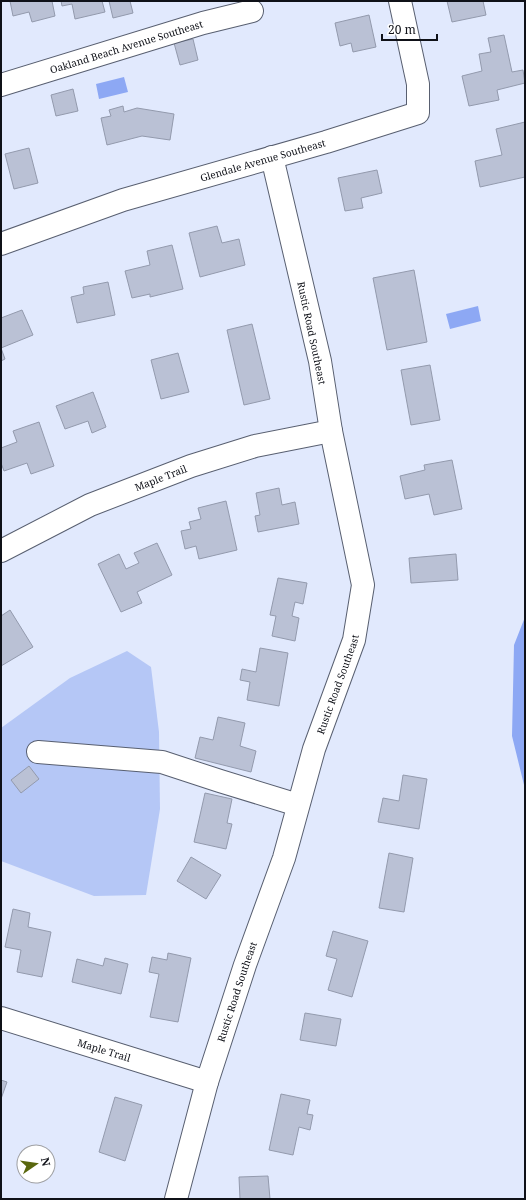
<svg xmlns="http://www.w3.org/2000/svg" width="526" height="1200" font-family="'Noto Serif',serif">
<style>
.green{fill:#b5c7f6}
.water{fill:#8da8f4}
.building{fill:#bac1d5;stroke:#939aad}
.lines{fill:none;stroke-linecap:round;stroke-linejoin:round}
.minor-casing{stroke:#585f70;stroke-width:24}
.minor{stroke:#fff;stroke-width:22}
.labels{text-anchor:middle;stroke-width:3;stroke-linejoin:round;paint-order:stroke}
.street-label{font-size:10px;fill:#0f1118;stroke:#fff}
</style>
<rect width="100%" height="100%" fill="#e1e9fd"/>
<path class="green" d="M127 651 151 667 159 732 160 809 146 895 94 896 1 861V728L70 678Z"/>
<path class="water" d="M124 77 128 92 99 99 96 84Z
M478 306 481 321 450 329 446 314Z
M525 617V789L512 736 514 645Z"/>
<path class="building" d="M10 1H52L55 16 32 22 29 12 13 16Z
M61 1H102L105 12 75 19 72 4 62 6Z
M109 1H130L133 13 113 18Z
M447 1H483L486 15 452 22Z
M369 15 376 47 353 52 351 43 340 46 335 23Z
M504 35 512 72 523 70 525 83 497 90 499 100 469 106 462 76 482 71 479 54 491 52 488 38Z
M193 39 198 60 180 65 174 43Z
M73 89 78 111 56 116 51 95Z
M123 106 124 112 137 108 174 114 170 140 142 136 107 145 101 118 111 116 109 110Z
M525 122V177L480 187 475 161 502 155 496 129Z
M29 148 38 183 14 189 5 154Z
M377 170 382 193 361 198 363 208 345 211 338 178Z
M217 226 222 243 239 239 245 265 200 277 189 233Z
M172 245 183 289 150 297V294L132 298 125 271 150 265 147 251Z
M414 270 427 342 387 350 373 278Z
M108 282 115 315 77 323 71 297 84 294 83 287Z
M22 310 33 335 1 348 5 359 1 361V318Z
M252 324 270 399 244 405 227 330Z
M178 353 189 392 161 399 151 360Z
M430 365 440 420 411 425 401 370Z
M93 392 106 427 92 433 88 421 65 429 56 406Z
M39 422 54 466 31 474 27 463 4 471 1 463V448L17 442 13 431Z
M452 460 462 509 434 515 429 494 405 499 400 476 425 470 424 465Z
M279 488 282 505 295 502 299 524 258 532 255 516 260 515 256 493Z
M226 501 237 550 199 559 196 546 185 549 181 531 191 529 189 522 201 519 198 508Z
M157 543 172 575 137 592 142 603 121 612 98 564 119 554 126 569 139 563 134 553Z
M456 554 458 580 411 583 409 558Z
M278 578 307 583 303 604 295 602 292 616 299 618 295 641 272 636 276 616 270 615Z
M10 610 33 647 1 666V616Z
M260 648 288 653 279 706 247 700 250 682 240 680 242 669 256 672Z
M218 717 245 723 240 746 256 751 251 772 195 758 200 737 213 740Z
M29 766 39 779 21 793 11 780Z
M403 775 427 779 419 829 378 822 383 798 399 801Z
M205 793 232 799 227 823 232 824 226 849 194 842Z
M389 853 413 858 404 912 379 908Z
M191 857 221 875 206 899 177 881Z
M13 909 30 913 28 927 51 932 42 977 17 972 21 950 5 947Z
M333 931 368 941 352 997 328 990 337 959 326 956Z
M168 953 191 958 178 1022 150 1017 159 974 149 972 152 957 167 960Z
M105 958 128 964 121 994 72 982 77 959 103 966Z
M305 1013 341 1019 336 1046 300 1040Z
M1 1080 7 1082 1 1099Z
M281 1094 310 1100 307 1114 313 1115 310 1130 299 1127 293 1155 269 1150Z
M115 1097 142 1105 125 1161 99 1152Z
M268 1176 270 1199H240L239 1177Z"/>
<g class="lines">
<g class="minor-casing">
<g id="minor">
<path id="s1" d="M1 85 203 23 252 11"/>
<path id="s2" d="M1 244 123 200 326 142 418 113V84L400 1"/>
<path id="s3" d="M1 551 90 505 191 466 255 446 331 431"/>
<path d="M38 752 162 762 220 781 298 805"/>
<path id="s4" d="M1 1018 207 1082"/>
<path id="s5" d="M176 1199 207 1082 245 965 284 858 314 749 354 640 363 585 331 431 320 361 272 157"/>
</g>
</g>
<use href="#minor" class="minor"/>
</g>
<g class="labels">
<g class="street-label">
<text dy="4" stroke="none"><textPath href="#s1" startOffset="131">Oakland Beach Avenue Southeast</textPath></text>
<text dy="4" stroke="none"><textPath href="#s2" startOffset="275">Glendale Avenue Southeast</textPath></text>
<text transform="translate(312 333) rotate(78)" y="4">Rustic Road Southeast</text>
<text dy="4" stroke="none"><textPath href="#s3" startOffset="176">Maple Trail</textPath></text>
<text dy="4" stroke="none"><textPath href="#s5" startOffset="540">Rustic Road Southeast</textPath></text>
<text dy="4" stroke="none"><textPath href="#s5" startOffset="216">Rustic Road Southeast</textPath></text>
<text dy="4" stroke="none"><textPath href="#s4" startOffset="108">Maple Trail</textPath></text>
</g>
</g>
<rect width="526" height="1200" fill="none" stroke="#0f1118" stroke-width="4"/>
<g transform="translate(36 1164) rotate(77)"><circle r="19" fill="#ffffff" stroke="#9fa0a3"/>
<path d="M0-3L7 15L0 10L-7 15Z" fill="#59670e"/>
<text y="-6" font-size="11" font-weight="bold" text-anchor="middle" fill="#0f1118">N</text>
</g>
<path d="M382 34v6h55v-6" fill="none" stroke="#0f1118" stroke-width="2"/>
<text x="388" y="34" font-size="12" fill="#0f1118" stroke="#ffffff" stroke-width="3" paint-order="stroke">20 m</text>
</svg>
